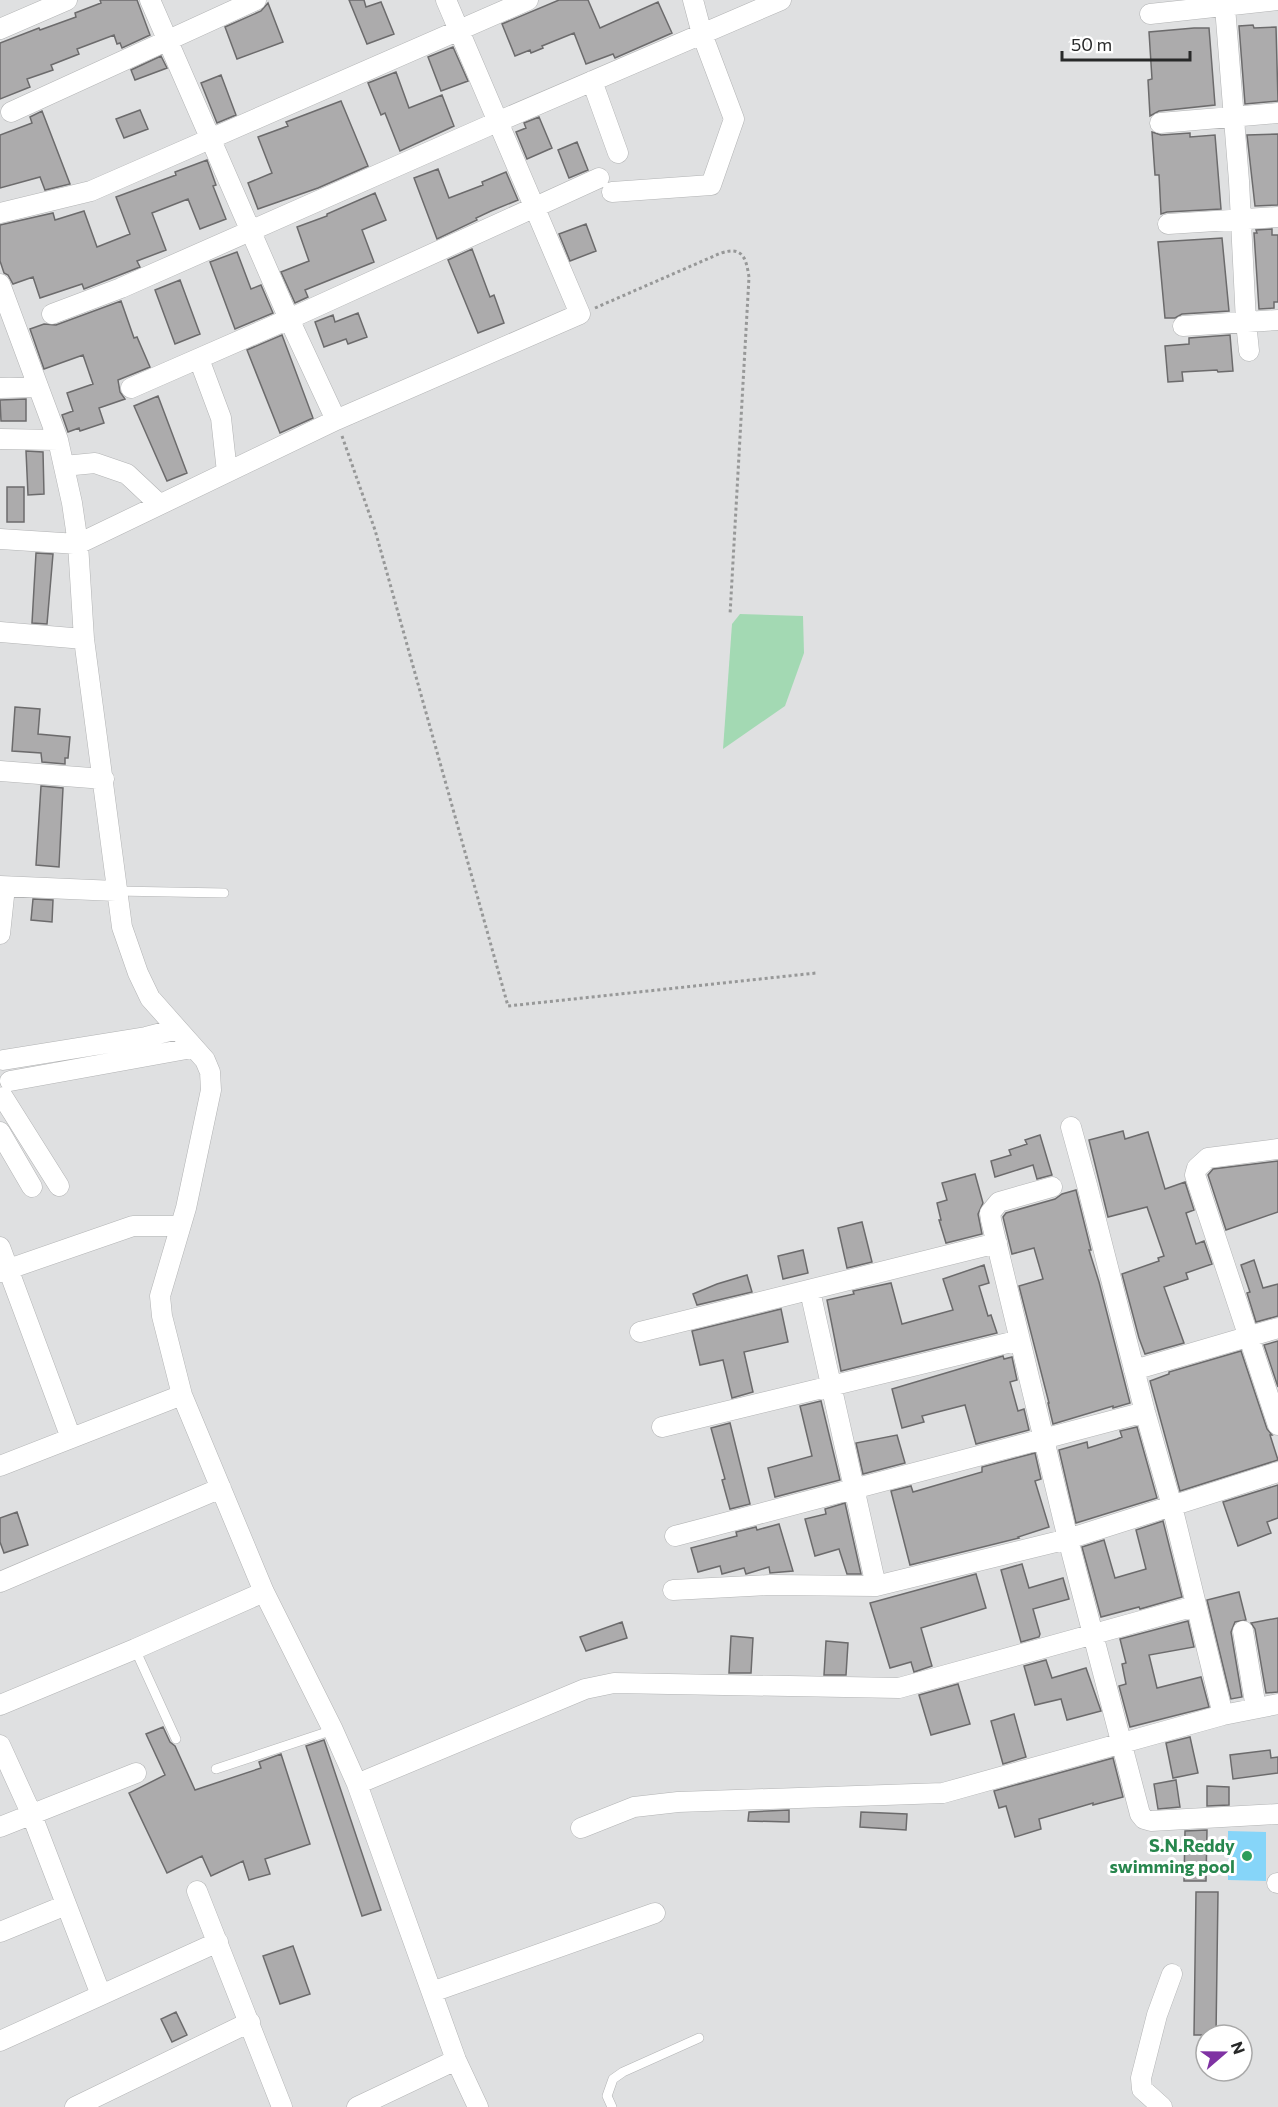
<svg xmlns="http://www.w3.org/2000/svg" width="1278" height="2107" font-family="Commissioner,sans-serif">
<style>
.green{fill:#a3d9b3}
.water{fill:#86d5f9}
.building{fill:#acabac;stroke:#6c6b6c;stroke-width:1.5}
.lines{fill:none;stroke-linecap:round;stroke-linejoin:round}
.service-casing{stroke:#b2b3b4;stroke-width:10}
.minor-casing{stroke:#b2b3b4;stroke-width:21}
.path{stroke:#979898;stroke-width:3;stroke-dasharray:3 3;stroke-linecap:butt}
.service{stroke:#fff;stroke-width:9}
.minor{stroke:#fff;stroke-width:20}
.leisure-dot{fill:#2e9e5b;stroke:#fff;stroke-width:2}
.labels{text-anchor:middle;stroke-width:6;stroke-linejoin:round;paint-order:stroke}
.leisure-label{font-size:18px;font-weight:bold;fill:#27864d;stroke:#fff;text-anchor:end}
</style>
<rect width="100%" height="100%" fill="#dfe0e1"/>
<path class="green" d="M740 614 803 616 804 653 785 706 723 749 732 624Z"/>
<path class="water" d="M1228 1831 1266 1832V1881L1228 1880Z"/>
<path class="building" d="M100 0H137L150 35 122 48 120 43 117 44 114 35 77 49 79 54 51 65 53 70 27 79 30 87 0 99V43L39 28 40 30 76 17 75 13 101 3Z
M349 0H364L366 7 381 2 394 34 367 44Z
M559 0H588L600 28 658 2 672 33 615 58 613 54 586 64 574 33 542 46 543 48 531 53 530 50 515 56 502 24Z
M268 3 283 42 237 59 225 27 261 11Z
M1253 25 1254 28 1276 27 1278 101 1245 104 1239 26Z
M1194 28H1209L1215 105 1159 111 1150 116 1148 80 1152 79 1149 32Z
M453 47 468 81 441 91 428 57Z
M161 56 167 68 135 80 131 70Z
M396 72 409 108 442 95 454 126 400 151 385 113 381 115 368 83Z
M221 75 236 115 217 123 201 83Z
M341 101 368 166 318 188 258 209 248 183 272 173 258 137 288 126 286 122Z
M140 110 148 129 124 138 116 119Z
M42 111 70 184 45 190 40 177 0 188V135L32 123 30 117Z
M539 117 552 148 527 159 516 132 526 128 524 123Z
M1152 132 1161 135 1190 133V137L1215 135 1221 209 1167 212 1161 214 1159 175H1155Z
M1278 134V205L1255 206 1247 135Z
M577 142 588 170 569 178 558 150Z
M207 160 216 185 213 186 226 219 200 229 188 199 152 213 166 250 137 261 140 267 84 289 82 284 40 298 33 277 13 284 8 275 4 273 0 261V225L53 213 55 220 84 211 97 247 130 234 116 197 176 175 175 172Z
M438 169 449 198 483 185 482 182 506 172 518 200 491 211 476 218 477 220 437 239 414 178Z
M375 193 386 220 362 230 374 262 305 290 308 297 295 303 281 272 309 261 297 227 327 216V214Z
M586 224 596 251 570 261 559 234Z
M1272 229V235H1278V302H1274V308L1259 309 1254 233H1257L1256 230Z
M1222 238 1229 311 1182 314 1175 318H1165L1158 242Z
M472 249 490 297 494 295 504 323 478 333 448 260Z
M237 252 251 289 261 285 273 313 235 329 210 262Z
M180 280 200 334 175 344 155 290Z
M121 301 134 338 137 337 150 367 118 380 120 392 125 399 99 408 104 423 80 431 79 428 68 432 62 415 73 411 67 393 93 384 83 355 44 369 30 329 44 324 56 325Z
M358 313 367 337 348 344 346 339 324 347 315 322 333 315 335 322Z
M282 335 313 418 280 433 247 350Z
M1230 335 1233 371 1218 372 1217 370 1182 372 1183 381 1168 382 1165 346 1189 344V338Z
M158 396 187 473 167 481 134 406Z
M26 399V421H1L0 400Z
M26 451 43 452 44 494 28 495Z
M7 487H24V522H7Z
M36 553 53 554 47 624 32 623Z
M15 707 40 709 38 734 70 737 68 758H65V764L42 762 41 753 12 751Z
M41 786 63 788 59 867 36 865Z
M33 899 53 900 52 922 31 920Z
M1123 1131 1125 1139 1148 1132 1165 1189 1185 1182 1194 1210 1186 1213 1196 1244 1204 1241 1212 1264 1186 1273 1188 1279 1164 1287 1184 1343 1145 1354 1139 1338 1122 1274 1159 1261 1158 1258 1164 1256 1147 1207 1108 1217 1089 1140Z
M1040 1135 1052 1175 1037 1179 1033 1165 995 1177 991 1161 1011 1155 1009 1150 1027 1144 1025 1140Z
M1278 1161V1212L1226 1230 1208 1175 1213 1169Z
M975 1174 983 1203 978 1214 982 1234 946 1243 939 1220H941L937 1203 947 1200 942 1183Z
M1076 1190 1091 1250H1089L1099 1282 1130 1403 1113 1408V1406L1053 1424 1048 1403H1049L1019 1286 1043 1279 1034 1248 1012 1254 1003 1217 1006 1213 1055 1199 1062 1194Z
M862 1222 872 1262 847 1268 838 1228Z
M803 1250 808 1273 783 1279 778 1256Z
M1254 1260 1263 1288 1278 1284V1316L1256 1322 1247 1293 1250 1292 1241 1265Z
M984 1265 989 1283 979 1286 988 1316 991 1315 997 1333 841 1371 827 1300 854 1294 853 1291 891 1283 902 1324 953 1310 943 1279Z
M747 1275 752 1292 697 1305 693 1294 717 1284Z
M781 1309 788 1342 744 1352 753 1392 732 1398 723 1360 700 1365 692 1331Z
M1278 1341V1387L1264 1345Z
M1241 1351 1267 1429 1272 1435H1270L1278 1460 1180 1491 1150 1381 1169 1374V1372Z
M1003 1356 1004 1359 1012 1357 1017 1380 1010 1382 1018 1411 1024 1409 1029 1430 976 1444 965 1405 922 1416 924 1422 902 1428 892 1389Z
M821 1401 840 1480 775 1497 768 1468 812 1456 800 1406Z
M730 1423 750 1504 730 1509 722 1480 725 1479 711 1428Z
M1137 1427 1157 1498 1076 1523 1059 1450 1087 1442 1088 1448 1117 1439 1122 1437 1120 1431Z
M897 1435 905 1463 863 1474 856 1443Z
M1035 1453 1041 1479 1035 1481 1049 1527 1018 1537 1019 1538 910 1565 891 1491 911 1486 913 1492 982 1472V1467Z
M1278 1485V1518L1267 1522 1271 1533 1238 1546 1223 1502Z
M845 1503 861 1574H847L839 1549 815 1556 805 1519 826 1514 825 1509Z
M17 1512 28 1545 4 1553 0 1542V1518Z
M1163 1521 1182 1597 1140 1609 1139 1607 1101 1617 1082 1547 1104 1540 1115 1578 1146 1569 1136 1530Z
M779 1524 793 1571 770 1573 769 1567 746 1574 744 1568 722 1574 720 1566 698 1572 691 1548 737 1536 736 1532 756 1527 757 1530Z
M1022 1564 1029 1588 1063 1578 1069 1599 1033 1609 1040 1634 1039 1637 1021 1642 1001 1570Z
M976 1574 986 1608 921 1628 932 1666 914 1672 911 1662 890 1668 870 1603Z
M1239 1592 1246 1620 1235 1622 1231 1632 1242 1697 1231 1699 1207 1600Z
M1278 1618V1692L1266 1693 1255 1629 1251 1623Z
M1188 1621 1194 1647 1149 1655 1157 1688 1201 1677 1209 1707 1130 1727 1119 1686 1126 1684 1122 1664 1126 1663 1120 1639Z
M622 1622 627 1638 586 1651 580 1637Z
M731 1636 753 1638 751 1673H729Z
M826 1641 848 1643 846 1675H824Z
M1046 1660 1052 1678 1086 1668 1101 1711 1067 1720 1061 1699 1035 1705 1024 1666Z
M958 1684 970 1724 931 1735 919 1695Z
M1014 1714 1026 1757 1003 1764 991 1721Z
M163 1727 170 1742 175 1746 195 1790 261 1768 259 1762 281 1754 310 1844 265 1859 270 1874 249 1880 243 1861 211 1876 202 1856 167 1873 129 1793 165 1775 146 1734Z
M1190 1737 1198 1773 1173 1778 1166 1743Z
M324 1740 381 1910 362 1916 306 1746Z
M1270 1750 1271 1758 1278 1757V1773L1233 1779 1230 1755Z
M1113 1758 1123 1797 1093 1805V1803L1039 1819 1041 1829 1015 1837 1006 1806 999 1808 994 1791Z
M1176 1780 1180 1807 1158 1809 1154 1784Z
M1207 1786 1229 1787V1805L1207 1806Z
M789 1810V1822L748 1821 749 1812Z
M861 1812 907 1814 906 1830 860 1827Z
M1207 1830 1206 1881H1184L1185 1831Z
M1196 1892H1218L1216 2035H1194Z
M293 1946 310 1994 280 2004 263 1956Z
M176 2012 187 2035 172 2042 161 2019Z"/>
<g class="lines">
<g class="service-casing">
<path id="service" d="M116 891 224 893
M135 1649 176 1739
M216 1769 333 1730
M612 2107 607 2096 613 2079 623 2072 699 2038"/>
</g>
<g class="minor-casing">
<path id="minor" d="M150 0 289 319 336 420
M1225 7 1239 181 1246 322 1249 351
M1150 14 1278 0
M0 29 67 0
M592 81 618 153
M11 112 256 0
M1160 123 1278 113
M612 192 711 185 734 119 702 34 693 0
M0 213 91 191 528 0
M1168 224 1278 217
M0 284 58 440 72 503 78 544 84 639 122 927 138 973 150 998 205 1060 210 1072 211 1090 186 1208 160 1296 162 1316 182 1395 264 1592 333 1730 357 1784 456 2060 478 2107
M52 314 121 288 497 122 781 0
M1183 326 1278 320
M199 359 221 418 227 472
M0 388 37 387
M131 388 289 319 599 178
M0 439 58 440
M64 466 95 463 127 474 159 504
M0 539 78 544 336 420 580 314 446 0
M0 632 84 639
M0 771 104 779
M0 886 116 891
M0 934 5 887
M3 1060 146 1037 177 1029
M10 1081 192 1048
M3 1097 59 1186
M1071 1127 1087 1185 1145 1412 1172 1506 1223 1715
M0 1132 32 1187
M1278 1149 1208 1158 1197 1168 1195 1175 1278 1425
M1052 1187 999 1202 990 1213 991 1220 1068 1539 1140 1814 1144 1819 1151 1821 1278 1814
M0 1247 71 1438
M0 1272 133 1226H180
M810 1291 876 1586
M640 1332 997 1243
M1134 1370 1278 1328
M662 1427 1020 1340
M0 1466 182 1395
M675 1536 1145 1412
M0 1582 221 1488
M673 1590 770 1585 876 1586 1068 1539 1278 1472
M1243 1631 1256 1708
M0 1705 135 1649 264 1592
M0 1745 31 1813 101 1995
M357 1784 585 1689 614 1683 899 1688 1195 1606
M0 1827 136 1773
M581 1828 634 1807 678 1802 943 1793 1223 1715 1278 1704
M1277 1883H1278
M197 1891 282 2107
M0 1932 66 1905
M432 1992 655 1913
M0 2041 218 1942
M75 2107 250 2022
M357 2107 456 2060
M1162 2107 1142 2089 1141 2078 1157 2015 1172 1974"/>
</g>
<path class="path" d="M595 308 721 253C743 246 746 258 749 277L730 615
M342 436 375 530 508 1006 816 973"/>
<use href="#service" class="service"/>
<use href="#minor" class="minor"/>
</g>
<circle class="leisure-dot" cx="1247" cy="1856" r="6"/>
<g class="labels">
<g class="leisure-label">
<text x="1235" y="1852">S.N.Reddy<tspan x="1235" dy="21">swimming pool</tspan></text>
</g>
</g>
<g transform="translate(1224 2053) rotate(70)"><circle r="28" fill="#ffffff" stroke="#a9a9a9" stroke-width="1.5"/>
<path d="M0-4.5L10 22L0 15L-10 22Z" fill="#7f32a3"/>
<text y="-9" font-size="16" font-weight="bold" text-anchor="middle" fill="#282929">N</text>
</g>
<path d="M1062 51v9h128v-9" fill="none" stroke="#282929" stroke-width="3"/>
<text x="1071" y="51" font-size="18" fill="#282929" stroke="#ffffff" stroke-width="4.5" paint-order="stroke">50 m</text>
</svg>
